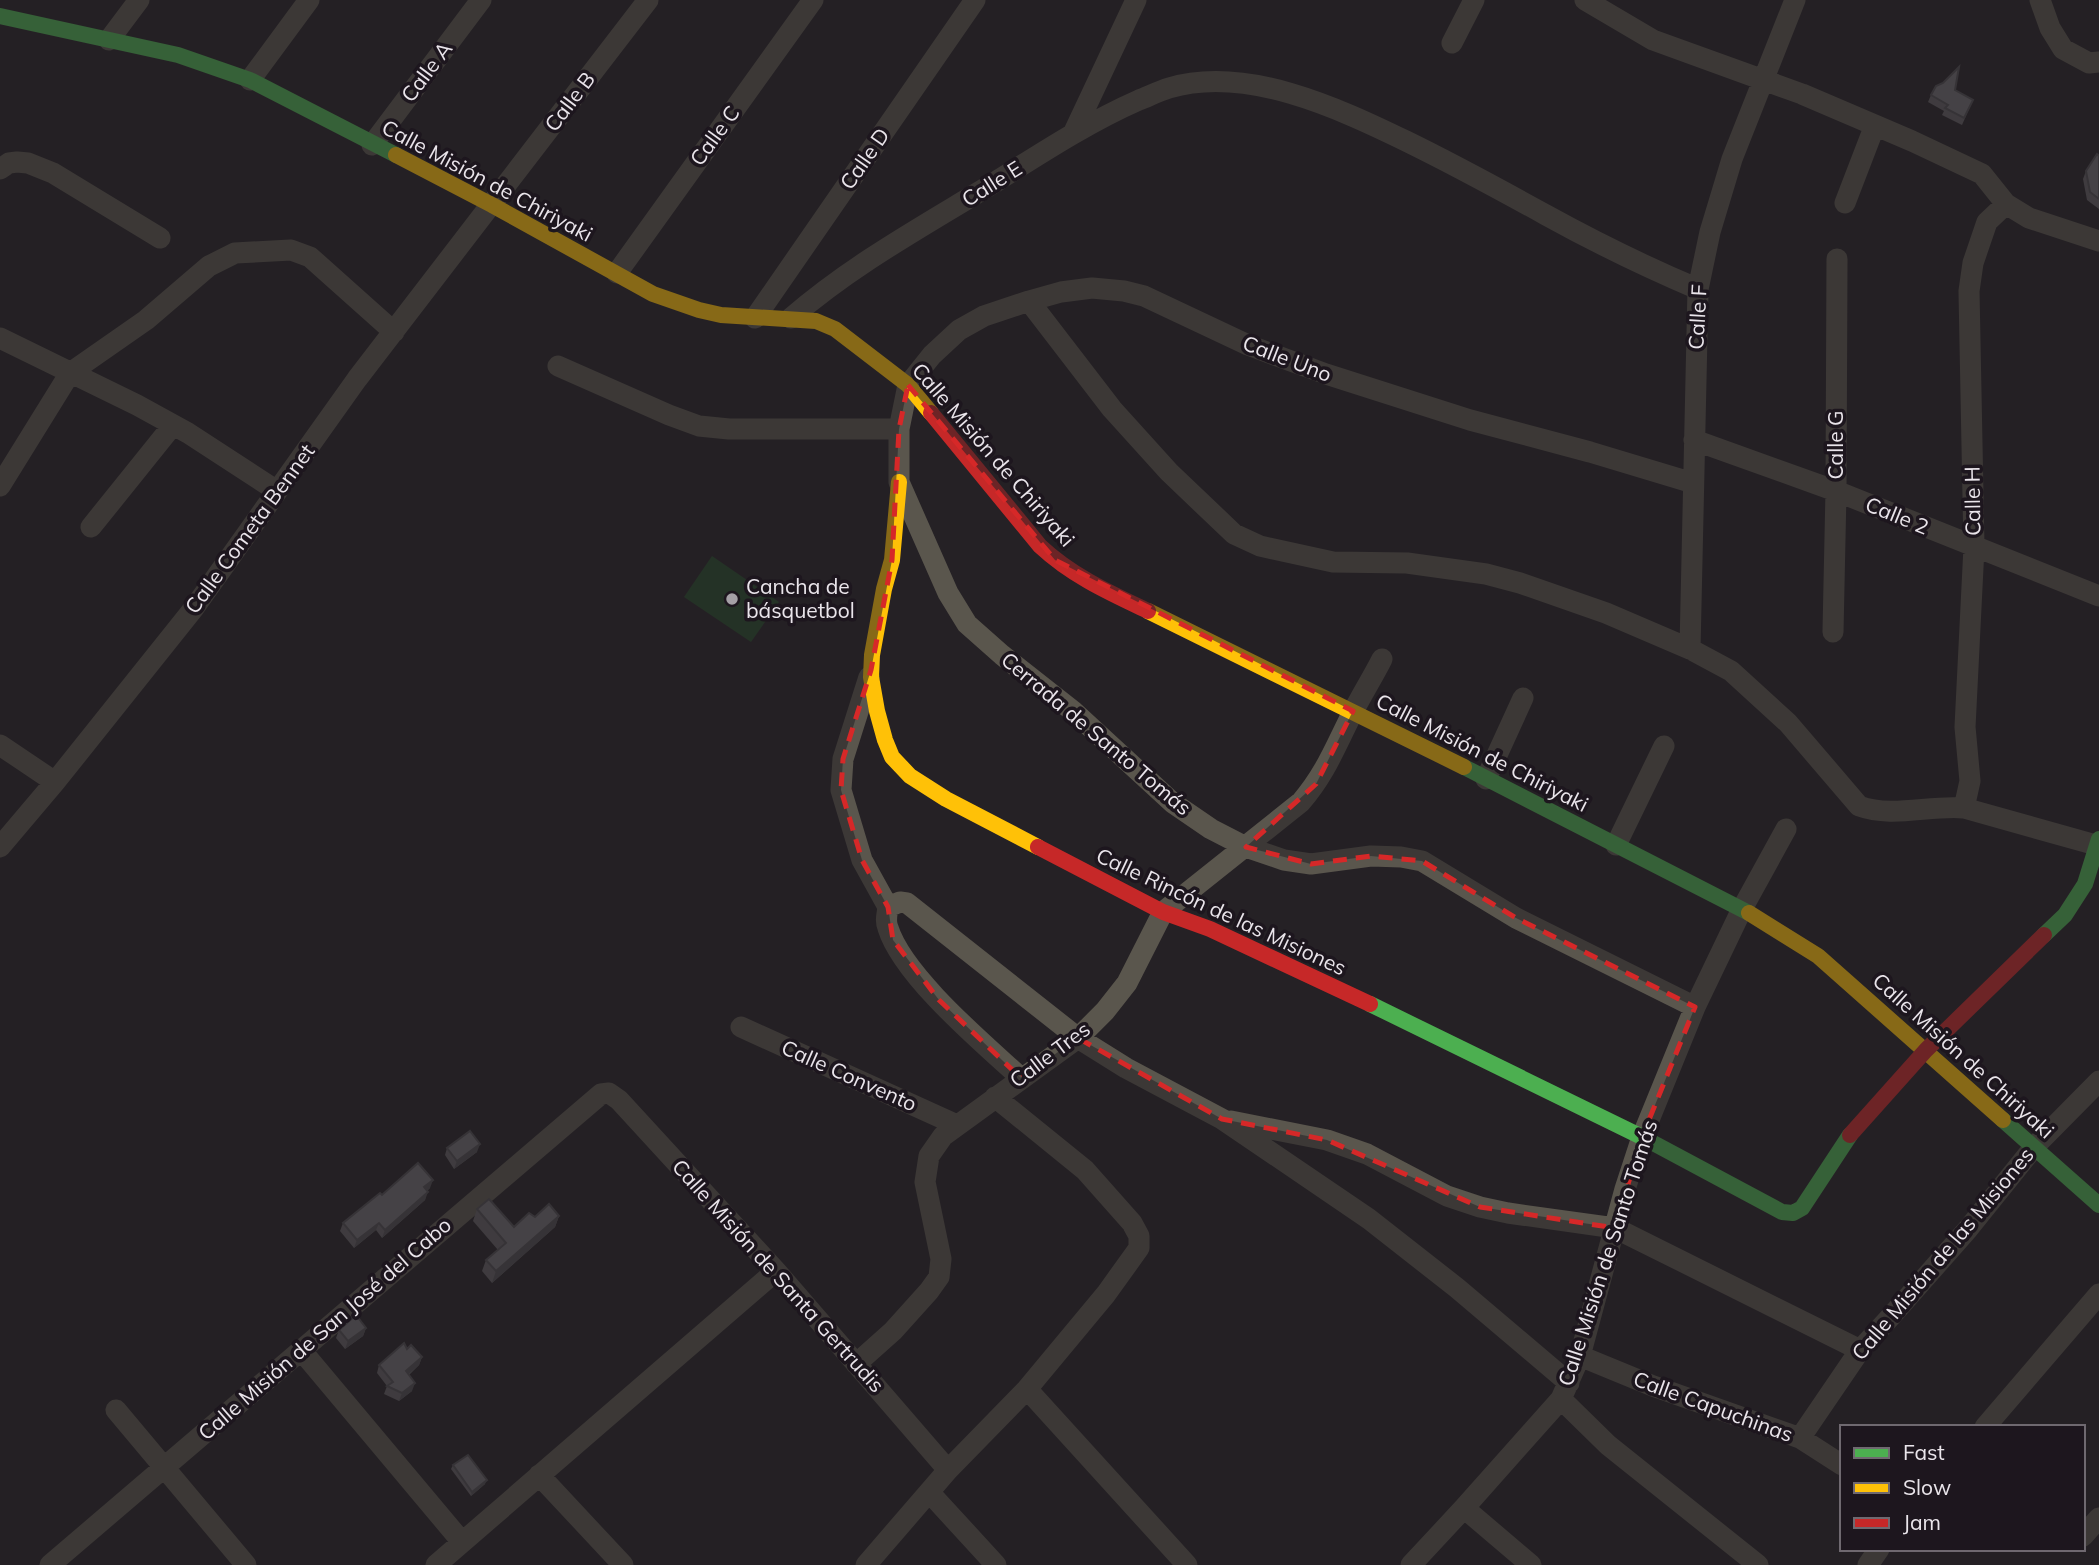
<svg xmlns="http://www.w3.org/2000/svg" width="2099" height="1565" font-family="Mulish,sans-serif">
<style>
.green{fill:#254829}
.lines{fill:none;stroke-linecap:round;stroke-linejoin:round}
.street{stroke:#5a564d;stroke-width:21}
.fast{stroke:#4caf50;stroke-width:16}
.slow{stroke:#ffc107;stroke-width:16}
.jam{stroke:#c62828;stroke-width:16}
.wall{fill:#5f5c5f}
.shaded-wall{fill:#4d4b4e}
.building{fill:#6e6b6f;stroke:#4d4b4e;stroke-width:2}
.marked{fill:none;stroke:#d62828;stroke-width:5;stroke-dasharray:14 9;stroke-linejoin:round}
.poi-dot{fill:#a5a0a6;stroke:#1d161e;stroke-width:2.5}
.labels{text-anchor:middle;stroke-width:7;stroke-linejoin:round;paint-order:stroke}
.street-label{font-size:21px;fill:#eae5eb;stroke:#1d161e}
.poi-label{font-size:21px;fill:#eae5eb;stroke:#1d161e;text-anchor:start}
</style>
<rect width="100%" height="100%" fill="#252125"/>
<path class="green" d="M712 556 779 602 751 642 684 597Z"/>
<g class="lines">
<path class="street" d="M1585 0 1653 40 1802 94 1912 141 1982 174 2006 204 2029 218 2099 241
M2040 0 2050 28 2063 49 2089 63 2099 62
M109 40 139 0
M1452 43 1474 0
M250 80 309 0
M1073 134 1136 0
M372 145 481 0
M0 169 9 163 17 162 28 163 53 173 160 238
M1845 203 1875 125
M617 273 813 0
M1029 301 1112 409 1169 472 1234 534 1260 546 1333 562 1407 563 1486 574 1520 583 1606 613 1690 649 1731 671 1788 723 1859 806C1892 818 1929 805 1964 808L2096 845
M755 318 975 0
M791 318C853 264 927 224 997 181 1043 152 1089 122 1139 100 1149 96 1159 91 1169 88 1246 65 1338 108 1406 141 1453 164 1499 189 1546 215 1595 242 1646 267 1698 289
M0 338 137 405 188 433 277 491
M558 366 669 415 699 426 729 429H899
M1694 440 1836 491 2099 596
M1693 483 1590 452 1470 420 1326 374 1248 345 1144 296 1124 291 1092 288 1061 292 1029 301 984 316 959 330 932 355 908 385 899 429V482L948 593 967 624 1002 655 1073 711 1173 803 1211 829 1246 847 1284 860 1311 864 1371 856 1401 857 1422 861 1516 918 1695 1007
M0 486 70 373 146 320 209 266 235 253 291 250 310 257 394 332
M91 527 173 425
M1833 632 1836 491 1837 259
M1690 649 1698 289 1710 232 1732 159 1795 0
M869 677 843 759 841 790 862 860 888 907C887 915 885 921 888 928 903 976 983 1043 1021 1078
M0 745 55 782
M1486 779 1523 698
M1964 808 1970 781 1965 727 1974 547 1969 291 1973 263 1987 222 2006 204
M1616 845 1664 746
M0 847 55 782 194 608 357 379 648 0
M888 907 900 902 907 903 1078 1038 1126 1068 1222 1119 1369 1219 1457 1288 1569 1383
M741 1027 957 1125
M1231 1121 1327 1140 1367 1154 1447 1196 1480 1207 1508 1213 1615 1228 1860 1350
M301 1350 462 1542
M1580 1356 1653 1386 1800 1438 1842 1465
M856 1364 893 1331 929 1291 939 1277 941 1259 925 1182 929 1156 943 1136 1078 1038 1105 1011 1127 983 1163 912 1301 802C1326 773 1336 745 1353 712 1362 694 1373 677 1382 659
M1027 1389 1187 1565
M1561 1399 1608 1445 1758 1565
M116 1410 246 1565
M1985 1427 2099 1294
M1800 1438 1860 1350 1894 1313 1968 1229 2034 1147 2099 1081
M539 1475 623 1565
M929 1492 996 1565
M1464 1508 1531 1565
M2083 1536 2099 1518
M50 1565 601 1094 609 1093 619 1100 776 1271 948 1470
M436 1565 776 1271
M866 1565 948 1470 1027 1389 1106 1294 1139 1248V1236L1132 1223 1085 1170 995 1097
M1411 1565 1464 1508 1561 1399 1580 1356 1625 1189 1642 1137 1695 1007 1742 909 1786 829
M1868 1565 1879 1549"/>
<path class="fast" d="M0 16 178 55 250 80 396 155
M1464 767 1749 913
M2044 935 2065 915 2085 884 2099 839
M1370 1004 1642 1137 1782 1212 1793 1213 1802 1208 1850 1135
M2003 1120 2099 1205"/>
<path class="slow" d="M396 155 492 205 653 294 699 310 721 315 816 321 835 329 908 385 931 413
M899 482 892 560 884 589 872 655 871 677 877 711 885 740 892 757 910 776 946 799 1038 847
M1148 611 1464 767
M1749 913 1818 956 2003 1120"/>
<path class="jam" d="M931 413 1040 546C1072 576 1110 593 1148 611
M1038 847 1163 912 1210 929 1370 1004
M1850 1135 1926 1050 2044 935"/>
</g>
<path class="wall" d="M1943 83 1973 100 1962 125 1942 115 1944 111 1928 102 1931 95Z
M2099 156V209L2087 200 2083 179 2086 171Z
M447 1148 477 1152 454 1169 445 1155Z
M430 1188 427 1191 425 1200 382 1238 376 1230 354 1248 340 1231 343 1223 382 1195Z
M477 1209 514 1227 535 1217 559 1216 555 1227 492 1283 482 1271 486 1260 498 1250 473 1221Z
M366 1328 363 1336 345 1349 336 1338 339 1330Z
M407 1349 422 1357 419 1365 409 1375 412 1391 399 1401 384 1394 387 1386 377 1373 379 1365Z
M453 1465 485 1484 471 1496 451 1469Z"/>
<path class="shaded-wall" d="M480 1144 477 1152 454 1169 457 1161Z
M433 1180 430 1188 421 1195 424 1187Z
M428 1192 425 1200 382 1238 385 1230Z
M559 1216 555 1227 492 1283 496 1271Z
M379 1223 376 1230 354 1248 357 1240Z
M366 1328 363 1336 345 1349 348 1341Z
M422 1357 419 1365 403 1379 406 1371Z
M415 1383 412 1391 399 1401 402 1393Z
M487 1480 485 1484 471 1496 472 1492Z"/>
<path class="building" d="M1959 67 1955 90 1973 100 1964 118 1945 108 1948 105 1931 95 1936 86 1943 83Z
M2097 154 2099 156V199L2090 192 2086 171Z
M470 1131 480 1144 457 1161 447 1148Z
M418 1163 433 1180 424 1187 428 1192 385 1230 379 1223 357 1240 343 1223 380 1193 382 1195Z
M489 1199 514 1227 529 1213 535 1217 549 1204 559 1216 496 1271 486 1260 506 1243 477 1209Z
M356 1315 366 1328 348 1341 339 1330Z
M404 1343 407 1349 411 1345 422 1357 406 1371 415 1383 402 1393 387 1386 393 1382 379 1365Z
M468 1455 487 1480 472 1492 453 1465Z"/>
<path d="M0 0H2099V1565H0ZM908 385 1055 560 1353 711 1316 784 1246 847 1311 864 1371 856 1422 861 1516 918 1695 1007 1642 1137 1615 1228 1480 1207 1327 1140 1222 1119 1078 1038 1021 1078 939 1000 893 940 888 907 862 860 841 790 843 759 871 670 892 560 899 429Z" fill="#252125" fill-opacity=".55" fill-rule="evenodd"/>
<path class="marked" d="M908 385 1055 560 1353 711 1316 784 1246 847 1311 864 1371 856 1422 861 1516 918 1695 1007 1642 1137 1615 1228 1480 1207 1327 1140 1222 1119 1078 1038 1021 1078 939 1000 893 940 888 907 862 860 841 790 843 759 871 670 892 560 899 429Z"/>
<circle class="poi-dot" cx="732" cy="599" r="7"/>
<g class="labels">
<g class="street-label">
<text transform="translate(427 72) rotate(-53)" y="7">Calle A</text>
<text transform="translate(570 102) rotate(-53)" y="7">Calle B</text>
<text transform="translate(715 136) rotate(-54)" y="7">Calle C</text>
<text transform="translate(865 159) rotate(-55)" y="7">Calle D</text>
<text transform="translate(487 181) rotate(28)" y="7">Calle Misión de Chiriyaki</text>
<text transform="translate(992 184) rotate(-32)" y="7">Calle E</text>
<text transform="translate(1698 317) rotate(-87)" y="7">Calle F</text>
<text transform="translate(1287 359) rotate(21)" y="7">Calle Uno</text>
<text transform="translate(1836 445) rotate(-90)" y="7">Calle G</text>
<text transform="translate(993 455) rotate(49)" y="7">Calle Misión de Chiriyaki</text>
<text transform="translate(1973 501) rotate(-91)" y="7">Calle H</text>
<text transform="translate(1897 516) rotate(22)" y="7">Calle 2</text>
<text transform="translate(250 529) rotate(-54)" y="7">Calle Cometa Bennet</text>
<text transform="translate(1096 734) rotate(40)" y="7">Cerrada de Santo Tomás</text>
<text transform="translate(1482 753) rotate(27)" y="7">Calle Misión de Chiriyaki</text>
<text transform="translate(1221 912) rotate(25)" y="7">Calle Rincón de las Misiones</text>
<text transform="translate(1050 1055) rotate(-37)" y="7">Calle Tres</text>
<text transform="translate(1963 1056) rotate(42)" y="7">Calle Misión de Chiriyaki</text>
<text transform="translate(849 1076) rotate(24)" y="7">Calle Convento</text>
<text transform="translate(1608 1253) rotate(-72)" y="7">Calle Misión de Santo Tomás</text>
<text transform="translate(1943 1254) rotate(-50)" y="7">Calle Misión de las Misiones</text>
<text transform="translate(778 1276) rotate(48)" y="7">Calle Misión de Santa Gertrudis</text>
<text transform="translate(325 1329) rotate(-41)" y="7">Calle Misión de San José del Cabo</text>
<text transform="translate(1713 1407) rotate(20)" y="7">Calle Capuchinas</text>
</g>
<g class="poi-label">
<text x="746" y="594">Cancha de<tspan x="746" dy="24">básquetbol</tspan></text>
</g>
</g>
<rect x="1840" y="1425" width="245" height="126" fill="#1d161e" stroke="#6f6970" stroke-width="2"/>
<rect x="1854" y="1448" width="35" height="10" fill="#4caf50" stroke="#6f6970" stroke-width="2"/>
<text x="1903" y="1460" font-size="21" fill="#eae5eb">Fast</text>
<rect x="1854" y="1483" width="35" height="10" fill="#ffc107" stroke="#6f6970" stroke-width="2"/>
<text x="1903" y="1495" font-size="21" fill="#eae5eb">Slow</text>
<rect x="1854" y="1518" width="35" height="10" fill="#c62828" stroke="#6f6970" stroke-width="2"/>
<text x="1903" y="1530" font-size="21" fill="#eae5eb">Jam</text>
</svg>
